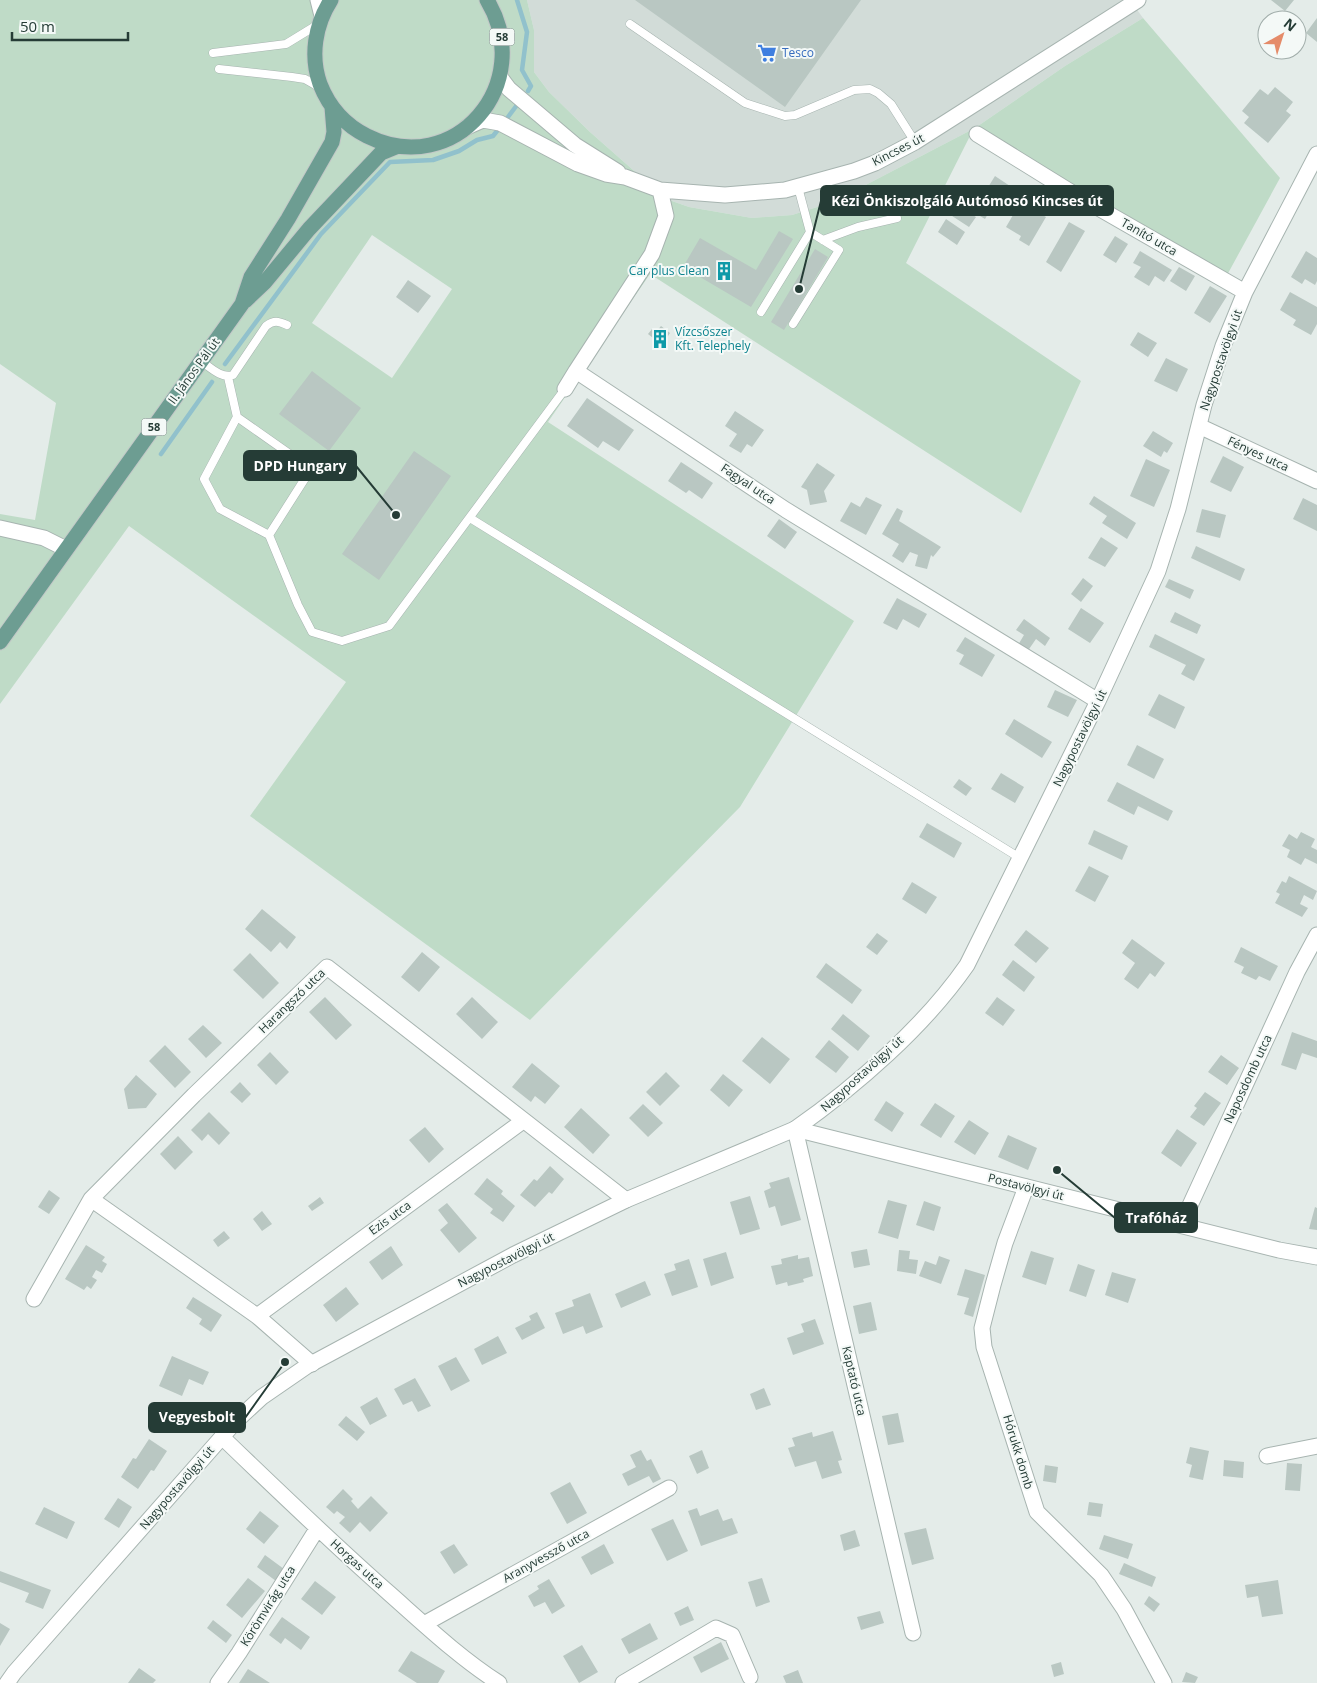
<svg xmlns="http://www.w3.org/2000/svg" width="1317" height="1683" font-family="'Open Sans',sans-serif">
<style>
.built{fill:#d2dcd8}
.green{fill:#bfdbc7;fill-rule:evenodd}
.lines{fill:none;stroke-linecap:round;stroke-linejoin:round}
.stream{stroke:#91c1cc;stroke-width:4.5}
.building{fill:#b9c7c2}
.service-casing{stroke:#a7b4b0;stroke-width:9}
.minor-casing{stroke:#a7b4b0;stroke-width:17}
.tertiary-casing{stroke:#a7b4b0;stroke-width:17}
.primary-casing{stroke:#c2c8c7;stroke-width:17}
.service{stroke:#fff;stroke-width:8}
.minor{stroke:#fff;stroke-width:15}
.tertiary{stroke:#fff;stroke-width:15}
.primary{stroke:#6d9d92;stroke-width:15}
.labels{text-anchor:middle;stroke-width:4;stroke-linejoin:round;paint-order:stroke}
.shield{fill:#f4f9f7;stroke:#637570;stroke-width:1}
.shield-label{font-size:11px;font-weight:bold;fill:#253c36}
.shop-label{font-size:12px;fill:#366cbe;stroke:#f4f9f7;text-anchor:start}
.street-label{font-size:12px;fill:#253c36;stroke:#f4f9f7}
.culture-label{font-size:12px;fill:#0d838f;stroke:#f4f9f7;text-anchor:end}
.leader{fill:none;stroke:#253c36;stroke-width:2}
.callout-dot{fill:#253c36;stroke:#f4f9f7;stroke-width:2}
.callout{fill:#253c36;stroke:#253c36;stroke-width:2}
.callout-label{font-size:14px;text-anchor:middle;font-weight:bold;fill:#fff}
</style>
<rect width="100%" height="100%" fill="#e4ece9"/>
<path class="built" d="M527 0H1130L1143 18 1065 66 975 128 833 202 792 215 752 218 689 207 672 201 641 177 590 132 549 92 534 72V30Z"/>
<path class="green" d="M0 0H527L534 30V72L549 92 590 132 641 177 672 201 689 207 752 218 792 215 833 202 975 128 1065 66 1143 18 1280 178 1226 277 974 128 906 263 1081 381 1021 513 650 274 548 422 854 621 740 807 530 1020 250 816 346 682 129 526 0 704V514L35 520 56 403 0 364ZM372 235 452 289 392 378 312 323Z"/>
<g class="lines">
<path class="stream" d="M517 0 527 32 522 70 531 86 528 91
M508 117 517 105
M225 364 321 234 390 162 433 160 459 151 477 140 493 136 497 131
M161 454 212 382"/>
</g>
<path class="building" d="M635 0H861L785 107Z
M1271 0H1294L1285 11Z
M1317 18V42L1306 33Z
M1275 87 1293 102 1286 111 1291 115 1268 143 1244 123 1249 117 1242 111 1260 89 1268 95Z
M995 176 1010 186 999 202 996 200 985 219 970 210 979 196 982 197Z
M1027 191 1045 202 1039 213 1046 217 1029 246 1019 240 1021 236 1006 227Z
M955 204 976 217 969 227 949 214Z
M946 219 965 232 957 245 938 232Z
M1069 222 1085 231 1061 272 1046 262Z
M779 231 793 239 751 307 683 267 700 238 756 270Z
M1115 236 1128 244 1116 263 1103 255Z
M815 249 828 257 784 330 771 322Z
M1140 251 1172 270 1164 282 1155 276 1149 286 1134 277 1141 267 1133 263Z
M1306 251 1317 258V281L1315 285 1305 279 1302 284 1291 277Z
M1179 267 1195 276 1186 291 1170 281Z
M408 280 431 296 418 313 396 297Z
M1210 286 1227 296 1210 323 1194 313Z
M1290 292 1317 307V324L1311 335 1293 325 1296 320 1280 310Z
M661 326 670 333 662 345 648 334 652 329 656 332Z
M1138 332 1157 343 1148 357 1130 345Z
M1166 358 1188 369 1177 392 1154 381Z
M312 371 361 408 329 451 279 414Z
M587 398 634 430 619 451 603 441 598 448 567 426Z
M735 411 764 430 752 447 747 444 741 453 729 446 737 434 725 426Z
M1153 431 1173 443 1167 453 1164 451 1161 457 1143 446Z
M414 451 451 476 379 580 342 554Z
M1223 456 1244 467 1231 492 1210 482Z
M1146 459 1170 470 1154 507 1130 496Z
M681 462 713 483 702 499 689 490 686 493 668 481Z
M817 463 835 475 824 491 827 502 810 505 807 490 801 487Z
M1094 496 1136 523 1127 539 1102 523 1107 516 1089 504Z
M866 497 882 505 866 535 840 521 851 502 860 507Z
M1303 498 1317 505V531L1293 519Z
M897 508 903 511 899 521 941 547 933 557 931 555 927 569 915 566 918 555 910 552 903 563 892 556 899 544 882 534Z
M1202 509 1226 515 1220 538 1196 532Z
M779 519 797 532 785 549 767 536Z
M1101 537 1118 548 1105 567 1088 558Z
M1196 546 1245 569 1240 581 1191 558Z
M1083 578 1093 586 1081 602 1071 594Z
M1169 579 1194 590 1190 599 1165 587Z
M897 598 927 614 919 628 903 619 897 630 883 623Z
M1081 608 1104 623 1090 643 1068 629Z
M1175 612 1201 625 1197 634 1170 622Z
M1024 619 1050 638 1045 646 1036 639 1027 652 1018 645 1024 635 1016 630Z
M1155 634 1205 659 1194 681 1181 674 1186 665 1149 647Z
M965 637 995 655 982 677 959 664 964 655 956 651Z
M1055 690 1077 700 1068 717 1047 707Z
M1159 694 1185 707 1175 729 1148 715Z
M1014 719 1052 742 1042 758 1005 734Z
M1137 745 1164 759 1154 779 1127 765Z
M1001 773 1024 787 1015 803 991 789Z
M959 779 972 788 966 796 953 787Z
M1117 782 1173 811 1168 821 1138 806 1134 815 1107 801Z
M927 823 962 843 954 858 919 837Z
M1094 830 1128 846 1122 860 1088 844Z
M1301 832 1315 839 1311 847 1317 850V864L1305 858 1301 865 1287 857 1290 850 1282 846 1289 834 1297 839Z
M1089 866 1109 876 1095 902 1075 891Z
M1289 876 1317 891 1313 900 1304 895 1300 904 1308 908 1302 917 1275 903 1280 894 1276 892 1282 881 1286 883Z
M912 882 937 897 926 914 902 899Z
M262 909 296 937 287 949 280 942 271 952 245 929Z
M1026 930 1049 948 1036 963 1014 945Z
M877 933 888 941 877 955 866 947Z
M1132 939 1165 963 1155 977 1150 973 1138 989 1124 979 1135 963 1122 953Z
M1241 947 1278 966 1270 981 1259 976 1256 980 1241 973 1244 967 1234 962Z
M422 952 440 967 419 992 401 977Z
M250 953 279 983 263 999 233 970Z
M1013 960 1035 977 1024 992 1002 975Z
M826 963 862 990 852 1004 816 977Z
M325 997 352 1025 336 1040 309 1012Z
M472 997 498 1022 482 1039 456 1014Z
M997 997 1015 1010 1003 1026 985 1013Z
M843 1014 870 1036 858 1051 831 1029Z
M203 1025 222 1043 206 1058 188 1039Z
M1292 1032 1317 1041V1058L1302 1053 1296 1070 1281 1065Z
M762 1037 790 1059 770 1084 742 1061Z
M829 1040 849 1057 836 1073 815 1057Z
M165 1045 191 1072 175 1088 149 1061Z
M270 1052 289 1072 276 1085 257 1065Z
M1221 1055 1239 1068 1227 1085 1208 1072Z
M532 1063 560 1086 545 1104 535 1096 531 1102 512 1087Z
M666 1072 680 1086 660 1106 646 1092Z
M723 1074 743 1090 729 1107 710 1090Z
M136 1075 157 1094 146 1108 128 1109 124 1089Z
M240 1082 251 1094 242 1103 230 1092Z
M1205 1092 1221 1103 1204 1126 1190 1117 1197 1108 1194 1106Z
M886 1101 904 1113 892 1132 874 1120Z
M935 1103 955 1116 941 1138 920 1125Z
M643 1104 663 1123 648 1137 629 1118Z
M581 1108 610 1135 593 1154 564 1127Z
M209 1112 230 1133 219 1145 208 1134 202 1141 191 1130Z
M969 1120 989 1133 975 1155 954 1142Z
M425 1127 444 1149 429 1163 409 1140Z
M1177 1129 1197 1143 1181 1167 1161 1153Z
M1008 1135 1037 1148 1028 1170 998 1157Z
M178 1136 193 1152 175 1170 160 1154Z
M550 1166 564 1179 552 1194 549 1192 535 1207 520 1195 534 1179 537 1181Z
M789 1177 801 1220 781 1226 775 1206 769 1208 764 1191 771 1188 769 1183Z
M487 1178 503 1191 501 1194 515 1206 503 1222 490 1213 493 1209 474 1194Z
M49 1190 60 1198 49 1214 38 1207Z
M750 1196 760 1229 740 1235 730 1202Z
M320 1197 324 1203 312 1211 308 1206Z
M888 1200 907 1205 898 1239 878 1233Z
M924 1201 941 1207 934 1231 916 1225Z
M447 1203 477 1238 459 1253 440 1230 448 1223 438 1210Z
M1315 1207 1317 1208V1230L1309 1229Z
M262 1211 272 1224 262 1231 253 1219Z
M224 1231 230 1238 218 1247 213 1240Z
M86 1245 105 1257 102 1261 107 1264 102 1273 96 1270 92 1277 97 1280 91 1289 87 1286 84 1290 65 1279Z
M391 1246 403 1265 382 1280 369 1262Z
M867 1249 870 1265 854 1268 851 1252Z
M899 1250 910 1251 909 1259 918 1260 916 1274 897 1271Z
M1031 1251 1054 1258 1046 1285 1022 1277Z
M726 1252 734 1278 711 1286 703 1259Z
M798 1255V1259L809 1257 813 1276 803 1279 804 1282 788 1286 787 1282 776 1285 771 1266 782 1264 781 1259Z
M939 1256 950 1260 941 1284 919 1276 925 1261 936 1265Z
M689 1259 698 1287 672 1296 664 1274 676 1270 674 1264Z
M1078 1264 1095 1270 1086 1297 1069 1291Z
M965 1269 985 1275 973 1317 964 1314 969 1298 957 1295Z
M1112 1272 1136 1279 1128 1303 1105 1295Z
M645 1281 651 1295 621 1308 615 1294Z
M346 1287 359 1304 336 1322 323 1305Z
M590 1293 603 1327 586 1334 583 1326 563 1334 555 1313 574 1306 572 1300Z
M193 1297 222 1315 211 1332 199 1324 202 1319 186 1308Z
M871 1302 877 1330 859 1334 853 1306Z
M537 1312 545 1328 522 1340 515 1328 531 1320 529 1316Z
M815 1319 824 1344 793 1355 787 1338 804 1332 801 1324Z
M498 1336 507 1353 482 1365 474 1349Z
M172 1356 209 1372 203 1385 189 1379 182 1396 159 1386Z
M456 1357 470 1381 451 1391 438 1366Z
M415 1378 431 1406 418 1412 412 1401 403 1405 394 1389Z
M764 1388 771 1405 756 1410 750 1394Z
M377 1397 387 1416 370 1425 360 1407Z
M898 1413 904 1442 888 1445 882 1416Z
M346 1416 365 1432 357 1441 338 1425Z
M833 1431 842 1460 838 1461 842 1473 822 1479 816 1461 795 1467 788 1448 795 1446 792 1438 812 1432 813 1437Z
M149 1439 167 1451 154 1471 151 1470 138 1489 121 1477 133 1458 136 1459Z
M1190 1447 1209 1451 1203 1480 1189 1477 1192 1465 1186 1463Z
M641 1450 647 1461 651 1459 661 1479 653 1483 649 1476 628 1486 622 1474 636 1467 630 1455Z
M702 1450 709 1468 697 1474 689 1456Z
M1224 1460 1244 1462 1243 1478 1223 1476Z
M1287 1463 1302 1464 1300 1491 1285 1490Z
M1045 1465 1058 1467 1056 1483 1043 1481Z
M570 1482 587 1513 567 1524 550 1493Z
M343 1489 353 1499 351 1501 358 1509 371 1496 388 1513 370 1532 360 1522 350 1533 339 1523 345 1517 337 1511 334 1514 326 1507Z
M118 1498 132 1507 119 1528 104 1519Z
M1089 1502 1103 1504 1101 1517 1087 1515Z
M44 1507 75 1522 67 1539 35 1524Z
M697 1508 700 1516 718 1509 723 1521 732 1518 738 1533 701 1546 688 1511Z
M260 1511 279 1526 264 1544 246 1529Z
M673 1519 688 1551 667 1561 651 1529Z
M926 1528 934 1559 912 1565 904 1533Z
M855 1530 860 1546 844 1551 840 1535Z
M1104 1535 1133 1544 1128 1559 1099 1549Z
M454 1544 468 1565 454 1574 440 1552Z
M604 1544 614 1563 591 1575 581 1557Z
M265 1555 284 1569 276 1581 257 1567Z
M1124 1563 1156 1577 1152 1587 1119 1574Z
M0 1571 51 1590 43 1609 25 1602 29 1593 0 1582Z
M248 1578 265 1591 242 1618 226 1605Z
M762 1578 770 1602 756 1607 748 1582Z
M549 1579 565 1606 552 1614 545 1602 534 1607 528 1596 539 1589 537 1586Z
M1278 1580 1283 1614 1262 1617 1258 1596 1247 1598 1245 1585Z
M315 1581 336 1597 322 1615 301 1599Z
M1149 1596 1160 1604 1154 1612 1144 1604Z
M688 1606 694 1620 680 1626 674 1613Z
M880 1611 884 1623 861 1630 857 1617Z
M282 1617 310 1637 301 1650 285 1638 281 1644 269 1635Z
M213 1620 232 1635 226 1643 207 1628Z
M0 1623 10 1629 0 1646Z
M650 1623 658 1639 629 1654 621 1639Z
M721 1642 729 1659 701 1673 693 1657Z
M582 1645 598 1672 579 1683 563 1656Z
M411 1651 445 1671 438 1683H417L398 1671Z
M1061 1662 1064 1674 1054 1677 1051 1665Z
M139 1668 156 1680 153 1683H128Z
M248 1669 270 1683H239Z
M798 1670 803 1683H786L783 1676Z
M1186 1672 1198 1677 1195 1683 1182 1682Z"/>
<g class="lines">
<g class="service-casing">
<path id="service" d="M630 24 745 103 785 116 795 115 854 90 870 89 878 93 891 104 915 142
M213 53 286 44 317 25
M219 69 292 77 305 79 319 87
M823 240 858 227 897 218
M761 312 810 232 798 187
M793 324 839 250 810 232
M201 361C210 367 221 379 233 375L266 326C274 320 278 321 287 325
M228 377 237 417 311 469 269 535 298 605 312 632 342 641 389 626 565 389
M237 417 204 479 220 509 269 535
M470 518 1020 858"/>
</g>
<g class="minor-casing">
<path id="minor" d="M500 77 509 89 575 145 618 172
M467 127 483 120 500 123 578 164 606 174 625 177 660 190 725 195 785 190 854 171 875 163 915 142 1138 0
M977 134 1074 194 1245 292
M660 190 666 216 652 254 576 371 786 510 1098 701
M565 389 576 371
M1199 426 1317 481
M0 528 44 538 66 549
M1026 1187 1005 1243 993 1285 982 1328 984 1347 1037 1512 1101 1575 1124 1609 1164 1683
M91 1199 257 1316 312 1364
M1181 1225 1297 972 1317 935
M34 1299 91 1199 194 1095 327 967 626 1200
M257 1316 523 1121
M222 1437C277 1490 332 1543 390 1594 425 1625 460 1658 499 1683
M1267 1456 1317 1446
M424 1624 669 1488
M913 1633 795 1129C856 1086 924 1027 967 965L1098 701 1158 571 1178 509 1204 405 1223 346 1245 292 1317 154
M218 1683 239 1653 317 1529
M623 1683 716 1628 732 1635 750 1677"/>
</g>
<g class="tertiary-casing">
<path id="tertiary" d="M318 0 322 16
M7 1683 14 1673 236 1421 262 1397 307 1366 335 1351 513 1255 626 1200 795 1129 1279 1250 1317 1257"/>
</g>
<g class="primary-casing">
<path id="primary" d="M331 0C315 25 310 56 320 84 329 107 345 125 367 136 455 180 537 83 487 0
M245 301 265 282 309 229 381 153 398 146
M0 642 242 304 251 277 288 219 332 142 334 132 332 107"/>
</g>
<use href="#service" class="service"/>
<use href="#minor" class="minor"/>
<use href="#tertiary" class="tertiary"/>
<use href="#primary" class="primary"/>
</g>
<defs>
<g id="supermarket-bare" transform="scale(1.5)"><path d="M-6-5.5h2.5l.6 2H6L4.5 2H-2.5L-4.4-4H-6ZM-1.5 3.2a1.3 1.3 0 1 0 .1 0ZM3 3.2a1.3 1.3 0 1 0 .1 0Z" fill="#3f7fe0" stroke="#f4f9f7" stroke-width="2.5" paint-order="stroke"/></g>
<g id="building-bare" transform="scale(1.5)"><path d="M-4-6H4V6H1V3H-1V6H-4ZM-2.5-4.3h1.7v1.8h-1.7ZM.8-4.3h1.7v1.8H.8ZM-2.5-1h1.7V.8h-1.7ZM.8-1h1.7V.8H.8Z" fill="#0f9aa8" stroke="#f4f9f7" stroke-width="2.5" paint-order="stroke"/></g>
</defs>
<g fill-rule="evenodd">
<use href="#supermarket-bare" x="767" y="53"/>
<use href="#building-bare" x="724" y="271"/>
<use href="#building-bare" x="660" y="339"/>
</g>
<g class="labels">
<g class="shield">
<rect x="489.5" y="28.5" width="25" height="17" rx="4"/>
<rect x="141.5" y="418.5" width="25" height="17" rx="4"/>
</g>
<g class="shield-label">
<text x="502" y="41">58</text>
<text x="154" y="431">58</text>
</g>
<g class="shop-label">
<text x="782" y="57">Tesco</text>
</g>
<g class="street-label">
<text transform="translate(898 150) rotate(-27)" y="4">Kincses út</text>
<text transform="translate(1149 237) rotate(30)" y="4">Tanító utca</text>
<text transform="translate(1221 360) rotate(-71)" y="4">Nagypostavölgyi út</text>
<text transform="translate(194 371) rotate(-54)" y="4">II. János Pál út</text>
<text transform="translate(1258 454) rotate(25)" y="4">Fényes utca</text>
<text transform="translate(748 484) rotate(34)" y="4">Fagyal utca</text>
<text transform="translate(1080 738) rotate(-64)" y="4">Nagypostavölgyi út</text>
<text transform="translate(292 1001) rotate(-44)" y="4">Harangszó utca</text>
<text transform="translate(862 1074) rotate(-42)" y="4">Nagypostavölgyi út</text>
<text transform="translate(1248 1079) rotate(-65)" y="4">Naposdomb utca</text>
<text transform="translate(1026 1187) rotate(14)" y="4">Postavölgyi út</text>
<text transform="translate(390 1218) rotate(-36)" y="4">Ezis utca</text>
<text transform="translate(506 1260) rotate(-27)" y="4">Nagypostavölgyi út</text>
<text transform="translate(854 1381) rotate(77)" y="4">Kaptató utca</text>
<text transform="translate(1018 1452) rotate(73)" y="4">Hórukk domb</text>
<text transform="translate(177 1488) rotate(-49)" y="4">Nagypostavölgyi út</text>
<text transform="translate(546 1556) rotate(-29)" y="4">Aranyvessző utca</text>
<text transform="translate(357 1564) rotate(42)" y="4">Horgas utca</text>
<text transform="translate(268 1606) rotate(-58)" y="4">Körömvirág utca</text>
</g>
<g class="culture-label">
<text x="709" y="275">Car plus Clean</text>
<text x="675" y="336" text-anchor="start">Vízcsőszer<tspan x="675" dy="14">Kft. Telephely</tspan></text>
</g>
</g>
<path class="leader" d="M799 289L821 201M396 515L356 466M1057 1170L1115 1218M285 1362L245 1418"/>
<g class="callout-dot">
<circle cx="799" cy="289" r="5"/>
<circle cx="396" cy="515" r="5"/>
<circle cx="1057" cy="1170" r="5"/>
<circle cx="285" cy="1362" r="5"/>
</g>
<g class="callout">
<rect x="821" y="186" width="292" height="29" rx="5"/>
<rect x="244" y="451" width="112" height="29" rx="5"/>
<rect x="1115" y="1203" width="82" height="29" rx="5"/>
<rect x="149" y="1403" width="96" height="29" rx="5"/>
</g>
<g class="callout-label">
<text x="967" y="206">Kézi Önkiszolgáló Autómosó Kincses út</text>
<text x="300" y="471">DPD Hungary</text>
<text x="1156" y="1223">Trafóház</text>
<text x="197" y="1422">Vegyesbolt</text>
</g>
<g transform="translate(1282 35) rotate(39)"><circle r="24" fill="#f4f9f7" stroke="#a1adaa"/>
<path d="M0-4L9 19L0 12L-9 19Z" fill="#e58b69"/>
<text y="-8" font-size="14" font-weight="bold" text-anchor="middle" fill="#253c36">N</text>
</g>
<path d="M12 32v8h116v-8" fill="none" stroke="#253c36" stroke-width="2.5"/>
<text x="20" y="32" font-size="15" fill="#253c36" stroke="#f4f9f7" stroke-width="4" paint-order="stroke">50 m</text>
</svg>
